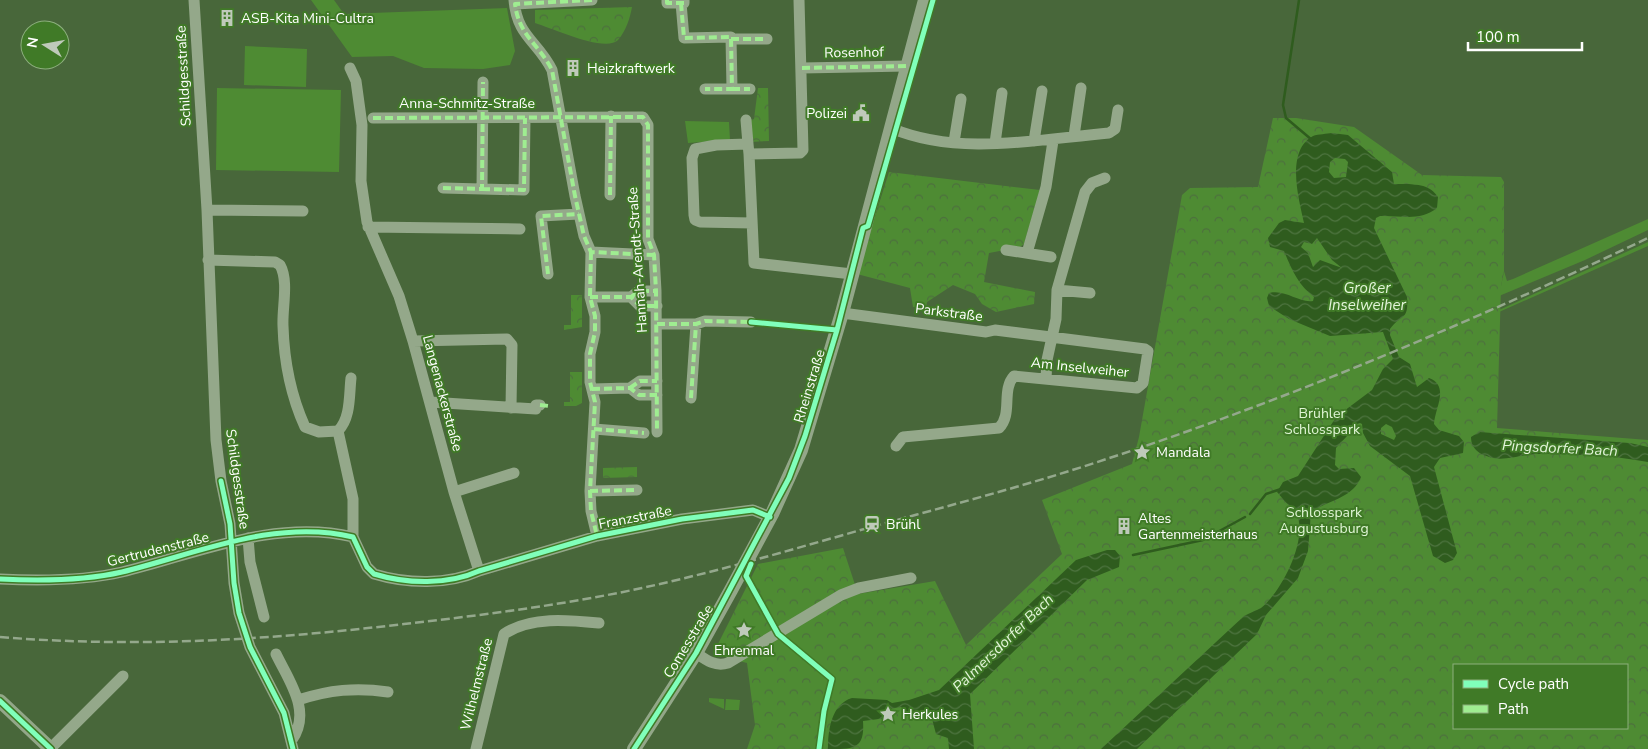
<svg xmlns="http://www.w3.org/2000/svg" width="1648" height="749" font-family="'Nunito Sans',sans-serif">
<style>
.green{fill:#4e8b33}
.forest{fill:url(#forest-crowns);fill-rule:evenodd}
.water{fill:url(#water-waves);fill-rule:evenodd}
.lines{fill:none;stroke-linecap:round;stroke-linejoin:round}
.stream{stroke:#2f5c1e;stroke-width:2.5}
.minor{stroke:#94a88a;stroke-width:11}
.major{stroke:#93a789;stroke-width:14}
.rail{stroke:#94a88c;stroke-width:2.5;stroke-dasharray:9 4;stroke-linecap:butt}
.quiet{stroke:#9fed91;stroke-width:4;stroke-dasharray:8 4;stroke-linecap:butt}
.cycleway-casing{stroke:#407a27;stroke-width:8}
.cycleway{stroke:#80ffba;stroke-width:5}
.labels{text-anchor:middle;stroke-width:4;stroke-linejoin:round;paint-order:stroke}
.poi-label{font-size:14px;fill:#fff;stroke:#407a27;text-anchor:start}
.street-label{font-size:14px;fill:#fff;stroke:#407a27}
.park-label{font-size:14px;fill:#dff5d4;stroke:#407a27}
.water-label{font-size:15px;font-style:italic;fill:#e3f5da;stroke:#407a27}
</style>
<defs>
<pattern id="forest-crowns" width="20" height="18" patternUnits="userSpaceOnUse" patternTransform="scale(1.25)"><rect width="20" height="18" fill="#4e8b33"/><path d="M2 6a3 3 0 1 1 6 0M12 15a3 3 0 1 1 6 0" fill="none" stroke="#4d6f3e"/></pattern>
<pattern id="water-waves" width="16" height="10" patternUnits="userSpaceOnUse" patternTransform="scale(1.25)"><rect width="16" height="10" fill="#2f5c1e"/><path d="M0 5q4-4 8 0t8 0" fill="none" stroke="#4e7440"/></pattern>
</defs>
<rect width="100%" height="100%" fill="#48673a"/>
<path class="green" d="M311 0H334L344 14 507 8 515 51 510 65 483 69 424 68 393 56 352 57Z
M245 46 307 49 306 87 244 85Z
M217 88 341 90 339 172 216 170Z
M685 121 729 122 730 140 688 143Z
M1648 219V230L1585 260 1499 296 1504 271 1507 281 1513 279Z
M1648 242V246L1499 312V310Z
M709 698 724 699V709L709 702Z
M726 699 740 700 739 710H725Z"/>
<path class="forest" d="M632 7C630 18 626 31 618 40 605 53 552 28 535 23V10Z
M758 88H768L769 141 749 142 748 120 754 119Z
M1273 118H1296L1354 127 1422 175 1501 177 1504 182V271L1501 286 1497 428 1648 440V749H747L755 725 747 663 713 654 758 564 843 548 858 594 935 581 966 645 1062 554 1042 500 1132 464 1139 437 1182 195 1190 188 1258 187ZM1454 665H1627V728H1454Z
M889 172 1040 190 1024 244 1020 247 989 253 984 282 1035 292 1034 304 996 312 982 304 975 294 953 285 927 302 926 308 913 307 910 288 857 274Z
M571 295H582V327L564 330V325H571Z
M570 372H582V403L576 406H564V402H570Z
M637 467V477L603 478V468Z"/>
<path class="water" d="M1332 133 1348 135 1392 172 1394 184C1409 184 1429 182 1438 197L1437 208C1419 222 1401 215 1380 216L1376 218 1374 228 1407 297C1409 321 1401 314 1390 329V335L1399 357 1410 364 1417 387 1429 378C1450 386 1435 408 1434 424L1439 430 1459 436 1464 442 1463 453 1440 458 1434 467 1457 553 1453 560 1445 563 1433 556 1410 476 1370 446 1363 433 1362 424 1360 423 1344 428 1347 436 1336 448 1335 465 1339 469 1354 468 1361 477C1353 498 1329 500 1311 512L1308 551 1298 578 1266 615 1257 634 1137 749H1101L1244 616C1249 613 1256 611 1261 608 1281 593 1308 540 1297 515 1295 512 1281 497 1277 492L1283 482 1298 476 1340 411H1344L1372 390 1383 369 1393 359 1383 332 1330 336 1289 319 1269 306 1267 298 1269 293C1286 289 1298 303 1313 301L1314 297C1298 285 1291 268 1284 251L1270 247 1268 238 1279 223 1285 220 1304 223C1299 200 1285 151 1313 136 1318 134 1327 134 1332 133ZM1335 158 1345 159 1348 162 1346 177 1334 178 1329 172 1330 162ZM1317 238 1332 260 1342 268 1320 260 1313 267 1308 253 1301 247 1304 242 1312 244ZM1386 424 1392 427 1396 436 1394 440 1381 434V428Z
M1479 432 1630 443 1648 447V462C1611 455 1573 454 1536 454 1523 454 1506 461 1493 458 1481 455 1471 450 1471 437Z
M1107 550H1115L1120 556 1119 567 1087 580 970 694 974 749H949L948 738 936 734 931 715 907 716 906 711 901 707 890 709 887 718 863 721C865 749 854 749 828 749 828 731 831 704 852 698L887 700 892 703 909 700 939 690 1076 560Z"/>
<g class="lines">
<path class="stream" d="M1299 0 1283 105 1286 118 1312 140
M1250 514 1266 494 1281 489
M1133 555 1203 540 1245 517"/>
<path class="minor" d="M194 0 207 210 216 440 221 481 230 524 234 583 239 613 250 647 284 713 293 749
M514 0C517 37 538 41 552 70L575 196 584 236 591 252 654 255
M667 0V3H684V0
M799 0 803 150 800 153 749 154 754 263 852 274
M681 3 684 38 731 37 732 89H705
M515 4 592 0
M731 39H767
M350 68 356 81 362 125 361 181 367 222 399 296 413 341 454 492 479 571
M802 68 907 66
M732 89H750
M373 118 643 117 648 125V239L654 255 656 291 657 432
M746 120 748 144
M891 128C959 157 1039 139 1109 133L1115 129 1118 110
M1074 136 1081 88
M1034 141 1042 91
M954 142 961 99
M995 143 1002 93
M749 154 748 144 716 145 695 149 692 158 694 215 695 220 700 222 752 223
M443 188 482 189 483 82
M482 189 524 190 525 118
M610 195 611 116
M207 210 303 211
M368 227 520 229
M1006 250 1051 257
M591 252 590 297 595 316V332L590 354V382L595 402 590 491 591 511 597 536
M1027 253 1046 187 1053 141
M208 260 275 262 280 265C289 281 282 308 283 326 284 359 291 396 305 427L319 432 338 431C351 418 349 395 351 378
M548 274 541 216 579 214
M1057 290 1090 293
M590 297H631L640 306H657
M631 297 639 291H656
M842 313 986 332 995 330 1145 349 1148 351 1143 383 1137 388 1014 376C1001 390 1013 414 999 428L903 437 896 446
M657 324H696L705 321 751 322
M413 341 507 339 512 345 511 408
M1046 379 1047 360 1056 319 1057 290 1085 192 1092 183 1105 178
M630 388 640 381H657
M592 389 630 388 639 395H657
M691 398 696 324
M430 402 536 409V405H540
M594 429 644 433
M338 431 353 499V537
M590 491 637 490
M454 492 514 473
M248 538 250 562 264 617
M0 579C40 581 83 581 122 572 196 554 275 518 353 537L367 567 374 574C407 584 448 585 479 571L597 536 682 519 745 511 753 510 770 517
M696 653C706 660 715 667 728 663L841 595 859 588 911 578
M276 654C289 681 312 711 292 740
M298 700C329 690 356 687 388 692
M50 749 123 676
M476 749 504 634C530 616 569 620 599 623"/>
<path class="major" d="M0 701 51 749
M634 749 696 653 731 590 772 514 801 450 842 313 925 0"/>
<path class="rail" d="M0 637C135 648 269 640 404 624 483 615 563 605 642 588 720 571 797 548 875 526 944 507 1013 489 1082 467 1275 405 1465 325 1648 238"/>
<path class="quiet" d="M592 0 515 4C519 36 539 44 552 70L575 196 584 236 591 252 654 255
M667 0V3H684V1
M681 3 684 38 731 37 732 89H705
M731 39H767
M802 68 907 66
M732 89H750
M373 118 643 117 648 125V239L654 255 656 291 657 432
M443 188 482 189 483 82
M482 189 524 190 525 118
M610 195 611 116
M591 252 590 297 595 316V332L590 354V382L595 402 590 491 591 511 597 536
M548 274 541 216 579 214
M590 297H631L640 306H657
M631 297 639 291H656
M657 324H696L705 321 751 322
M630 388 640 381H657
M592 389 630 388 639 395H657
M691 398 696 324
M540 405 549 406
M594 429 644 433
M590 491 637 490"/>
<g class="cycleway-casing">
<path id="cycleway" d="M751 322 837 330
M221 481 230 524 234 583 239 613 250 647 284 713 293 749
M751 564 746 576 778 634 832 679 824 711 819 749
M0 579C40 581 83 581 122 572 196 554 275 518 353 537L367 567 374 574C407 584 448 585 479 571L597 536 682 519 745 511 753 510 770 517
M0 701 51 749
M634 749 696 653 789 478 805 436 837 330 863 228 868 226 933 0"/>
</g>
<use href="#cycleway" class="cycleway"/>
</g>
<defs>
<g id="building-bare" transform="scale(1.35)"><path d="M-4-6H4V6H1V3H-1V6H-4ZM-2.5-4.3h1.7v1.8h-1.7ZM.8-4.3h1.7v1.8H.8ZM-2.5-1h1.7V.8h-1.7ZM.8-1h1.7V.8H.8Z" fill="#bfcaba" stroke="#407a27" stroke-width="2.5" paint-order="stroke"/></g>
<g id="civic-bare" transform="scale(1.35)"><path d="M-.6-6.5H3V-4.5H.6V-3L4-1V1h2V6H-6V1h2V-1L-.6-3ZM-1.2 2.5V6h2.4V2.5Z" fill="#bfcaba" stroke="#407a27" stroke-width="2.5" paint-order="stroke"/></g>
<g id="sight-bare" transform="scale(1.35)"><path d="M0-6L1.8-2.2L6-1.7L2.9 1.2L3.7 5.4L0 3.3L-3.7 5.4L-2.9 1.2L-6-1.7L-1.8-2.2Z" fill="#bfcaba" stroke="#407a27" stroke-width="2.5" paint-order="stroke"/></g>
<g id="station-bare" transform="scale(1.35)"><path d="M-3-6H3Q5-6 5-4V2Q5 4 3 4L4.5 6H3L1.5 4h-3L-3 6H-4.5L-3 4Q-5 4-5 2V-4Q-5-6-3-6ZM-3.5-4v3h7v-3ZM-3.5 1v1.5H-2V1ZM2 1v1.5H3.5V1Z" fill="#bfcaba" stroke="#407a27" stroke-width="2.5" paint-order="stroke"/></g>
</defs>
<g fill-rule="evenodd">
<use href="#building-bare" x="227" y="18"/>
<use href="#building-bare" x="573" y="68"/>
<use href="#civic-bare" x="861" y="113"/>
<use href="#sight-bare" x="1142" y="452"/>
<use href="#station-bare" x="872" y="524"/>
<use href="#building-bare" x="1124" y="526"/>
<use href="#sight-bare" x="744" y="630"/>
<use href="#sight-bare" x="888" y="714"/>
</g>
<g class="labels">
<g class="poi-label">
<text x="241" y="23">ASB-Kita Mini-Cultra</text>
<text x="587" y="73">Heizkraftwerk</text>
<text x="847" y="118" text-anchor="end">Polizei</text>
<text x="1156" y="457">Mandala</text>
<text x="1138" y="523">Altes<tspan x="1138" dy="16">Gartenmeisterhaus</tspan></text>
<text x="886" y="529">Brühl</text>
<text x="744" y="655" text-anchor="middle">Ehrenmal</text>
<text x="902" y="719">Herkules</text>
</g>
<g class="street-label">
<text transform="translate(854 52) rotate(-1)" y="5">Rosenhof</text>
<text transform="translate(183 76) rotate(-93)" y="5">Schildgesstraße</text>
<text x="467" y="108">Anna-Schmitz-Straße</text>
<text transform="translate(637 260) rotate(-94)" y="5">Hannah-Arendt-Straße</text>
<text transform="translate(949 312) rotate(7)" y="5">Parkstraße</text>
<text transform="translate(1080 367) rotate(6)" y="5">Am Inselweiher</text>
<text transform="translate(809 386) rotate(-73)" y="5">Rheinstraße</text>
<text transform="translate(443 393) rotate(75)" y="5">Langenackerstraße</text>
<text transform="translate(238 479) rotate(82)" y="5">Schildgesstraße</text>
<text transform="translate(635 517) rotate(-11)" y="5">Franzstraße</text>
<text transform="translate(158 549) rotate(-14)" y="5">Gertrudenstraße</text>
<text transform="translate(688 641) rotate(-59)" y="5">Comesstraße</text>
<text transform="translate(476 684) rotate(-76)" y="5">Wilhelmstraße</text>
</g>
<g class="park-label">
<text x="1322" y="418">Brühler<tspan x="1322" dy="16">Schlosspark</tspan></text>
<text x="1324" y="517">Schlosspark<tspan x="1324" dy="16">Augustusburg</tspan></text>
</g>
<g class="water-label">
<text x="1367" y="293">Großer<tspan x="1367" dy="17">Inselweiher</tspan></text>
<text transform="translate(1560 448) rotate(3)" y="5">Pingsdorfer Bach</text>
<text transform="translate(1003 643) rotate(-44)" y="5">Palmersdorfer Bach</text>
</g>
</g>
<rect x="1453" y="664" width="175" height="65" fill="#407a27" stroke="#8caf7d"/>
<rect x="1463" y="680" width="25" height="8" fill="#80ffba" stroke="#8caf7d"/>
<text x="1498" y="689" font-size="15" fill="#ffffff">Cycle path</text>
<rect x="1463" y="705" width="25" height="8" fill="#9fed91" stroke="#8caf7d"/>
<text x="1498" y="714" font-size="15" fill="#ffffff">Path</text>
<g transform="translate(45 45) rotate(281)"><circle r="24" fill="#407a27" stroke="#8caf7d"/>
<path d="M0-4L9 19L0 12L-9 19Z" fill="#bfcaba"/>
<text y="-8" font-size="14" font-weight="bold" text-anchor="middle" fill="#ffffff">N</text>
</g>
<path d="M1468 42v8h114v-8" fill="none" stroke="#ffffff" stroke-width="2.5"/>
<text x="1476" y="42" font-size="15" fill="#ffffff" stroke="#407a27" stroke-width="4" paint-order="stroke">100 m</text>
</svg>
